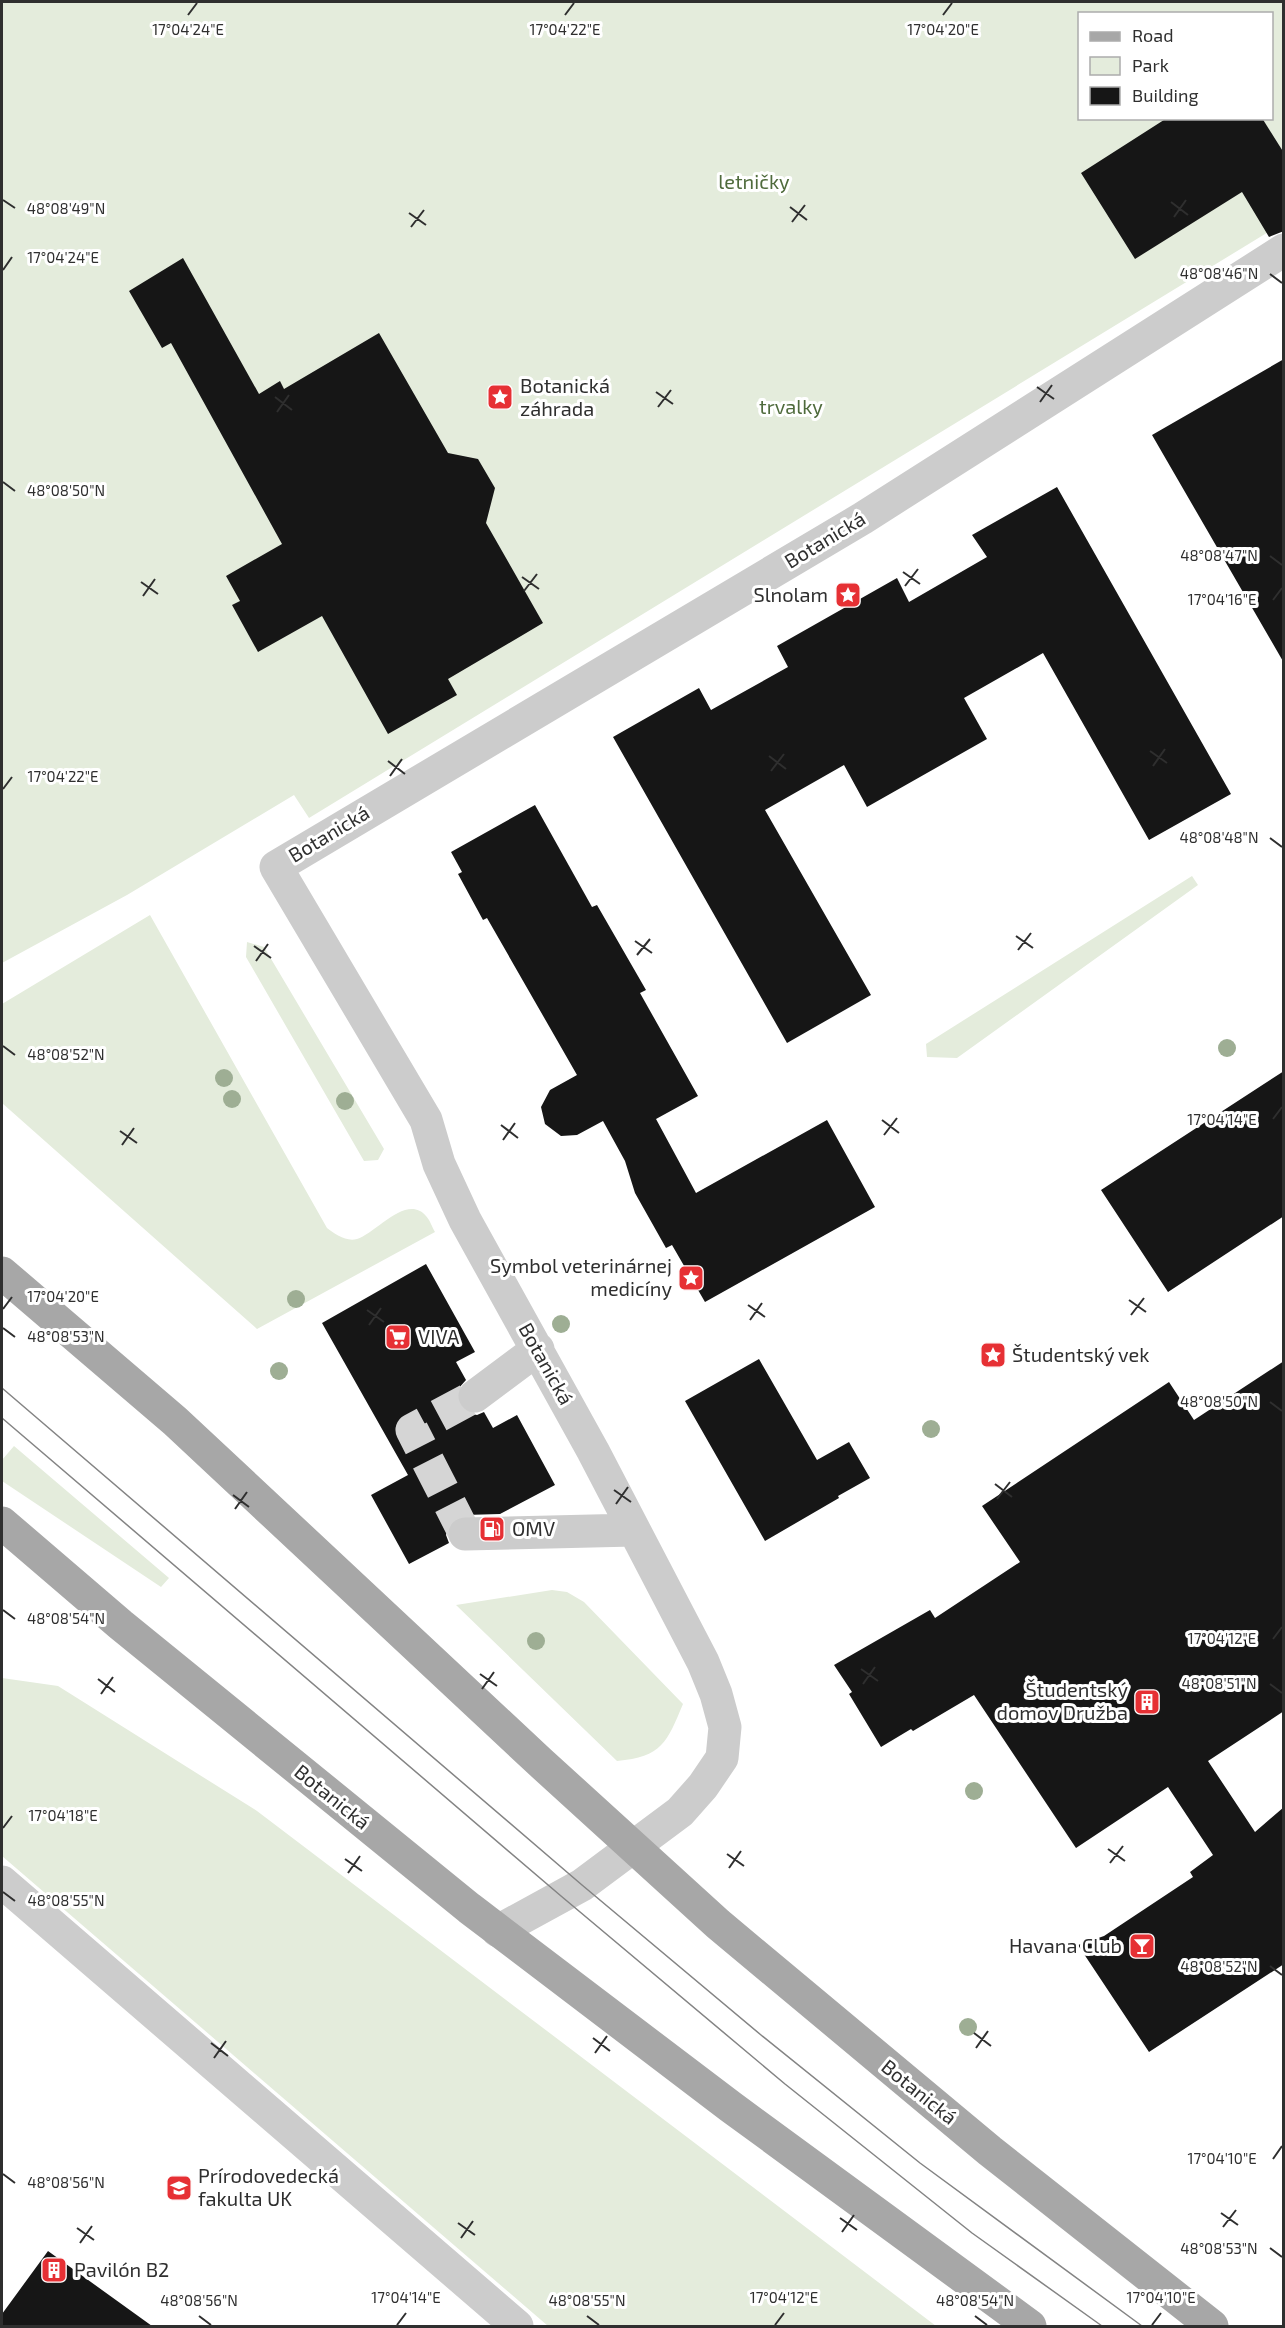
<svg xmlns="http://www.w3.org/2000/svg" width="1285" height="2328" font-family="'Exo 2',sans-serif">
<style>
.green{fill:#e4ecdc;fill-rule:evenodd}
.building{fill:#161616}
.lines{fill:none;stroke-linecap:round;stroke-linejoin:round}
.minor-tunnel{stroke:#d5d5d5;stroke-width:33;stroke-dasharray:33 16;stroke-linecap:butt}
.minor{stroke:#ccc;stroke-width:33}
.major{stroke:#a7a7a7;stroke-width:33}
.tram{stroke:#848484;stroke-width:1.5}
.tree{fill:#9eae94}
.ticks{fill:none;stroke:#2f2f2f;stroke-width:2}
.labels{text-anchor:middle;stroke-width:6;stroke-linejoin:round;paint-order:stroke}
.park-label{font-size:20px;fill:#4f6b3c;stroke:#fff}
.poi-label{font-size:20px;fill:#2f2f2f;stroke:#fff;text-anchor:start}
.street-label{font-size:20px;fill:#2f2f2f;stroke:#fff}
.ticks-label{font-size:15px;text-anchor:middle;fill:#2f2f2f;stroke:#fff;stroke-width:6;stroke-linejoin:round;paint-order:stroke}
</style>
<rect width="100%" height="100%" fill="#fff"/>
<path class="green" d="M2 2H1283V223L309 818 294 795 127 895 2 963ZM1080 14H1272V118H1080Z
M1192 876 1198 885 957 1058 927 1057 926 1044Z
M150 915 327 1228C335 1234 346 1242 357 1239 376 1233 407 1193 426 1216 430 1220 432 1227 435 1232L257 1329 2 1103V1004Z
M247 942 264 947 384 1149 378 1160 364 1161 246 957Z
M14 1446 169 1578 161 1587 2 1481V1460Z
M552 1590 567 1592 584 1602 683 1704C667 1742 662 1757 617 1761L456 1605Z
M2 1678 58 1686 257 1811 936 2326H548L2 1856Z"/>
<path class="building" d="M1167 118H1262L1284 153V231L1269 237 1242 192 1135 259 1081 173Z
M183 258 259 394 280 381 284 389 379 333 448 453 478 459 495 488 486 523 543 623 448 679 457 695 388 734 322 616 258 652 232 605 240 601 226 576 282 544 171 343 162 348 129 291Z
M1284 359V663L1152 435Z
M1057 487 1231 794 1149 840 1043 653 964 698 987 739 867 807 844 765 765 810 871 995 787 1043 613 737 699 688 711 710 788 667 777 646 897 578 909 602 987 557 972 535Z
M535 805 592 907 597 905 646 990 640 993 698 1096 656 1119 696 1193 827 1120 875 1207 705 1302 672 1245 666 1248 635 1193 625 1161 603 1121 577 1135 561 1136 545 1124 541 1107 550 1090 577 1075 487 918 483 920 458 874 462 872 451 852Z
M1284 1071V1216L1168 1292 1101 1190Z
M426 1264 475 1352 456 1362 466 1380 458 1389 457 1399 460 1407 468 1413 477 1415 484 1412 493 1428 517 1415 555 1485 500 1514 465 1515 456 1518 448 1526 446 1535 449 1543 409 1564 371 1495 408 1475 322 1323Z
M759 1359 817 1460 849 1442 870 1478 838 1496 839 1498 765 1541 685 1401Z
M1284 1361V1711L1208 1761 1255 1832 1284 1807V1964L1149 2052 1078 1945 1104 1936 1193 1877 1190 1872 1213 1855 1168 1787 1076 1848 974 1695 913 1731 911 1729 881 1747 849 1694 852 1692 834 1665 930 1610 935 1618 1020 1562 982 1506 1169 1382 1194 1420Z
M48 2251 102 2290 152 2326H2V2314Z"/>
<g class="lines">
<path class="minor-tunnel" d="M465 1534 412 1430 475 1396"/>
<path class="minor" d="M475 1396 538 1349
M465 1534 634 1530
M2 1882 517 2326
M498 1931 582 1885 680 1812 703 1786 722 1758 725 1727 716 1694 703 1662 593 1451 465 1220 439 1164 426 1120 276 867 863 518 1284 250"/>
<path class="major" d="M2 1273 175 1421 540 1762 718 1924 990 2151 1212 2326
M2 1523 121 1625 469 1908 731 2107 1030 2326"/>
<path class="tram" d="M2 1388 582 1885 761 2035 920 2163 1142 2326
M2 1418 561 1896 785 2084 972 2233 1102 2326"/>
</g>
<g class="tree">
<circle cx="1227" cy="1048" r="9"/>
<circle cx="224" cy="1078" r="9"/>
<circle cx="232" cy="1099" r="9"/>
<circle cx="345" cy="1101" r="9"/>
<circle cx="296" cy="1299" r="9"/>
<circle cx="561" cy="1324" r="9"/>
<circle cx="279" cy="1371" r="9"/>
<circle cx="931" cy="1429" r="9"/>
<circle cx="536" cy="1641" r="9"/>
<circle cx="974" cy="1791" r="9"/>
<circle cx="968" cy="2027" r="9"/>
</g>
<path class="ticks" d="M188 15 197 3M565 15 574 3M943 15 952 3M3 200 15 208M1171 202 1188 215M790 207 807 220M409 213 426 225M1174 217 1186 200M792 222 805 205M411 227 424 210M3 270 12 257M1270 274 1282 283M1037 387 1054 399M656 392 673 404M275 397 292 410M1040 402 1052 385M658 407 671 390M277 412 289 395M3 482 15 491M1270 556 1282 565M903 572 920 584M522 577 539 589M141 582 158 594M905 586 918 569M524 591 537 574M143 596 155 579M1273 600 1282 588M1150 751 1167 763M769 756 786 769M388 761 405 774M1153 766 1165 749M771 771 784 754M390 776 402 759M3 789 12 777M1270 838 1282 847M1016 936 1033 948M635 941 652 953M254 946 271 958M1018 950 1031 933M637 955 650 939M256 961 268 944M3 1046 15 1055M1273 1119 1282 1107M882 1120 899 1133M501 1125 518 1138M120 1131 137 1143M884 1135 897 1118M503 1140 515 1123M122 1145 134 1128M1129 1300 1146 1312M748 1305 765 1317M3 1309 12 1297M367 1310 384 1322M1131 1315 1144 1298M750 1320 762 1303M369 1325 381 1308M3 1328 15 1337M1270 1402 1282 1411M995 1484 1012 1497M614 1490 631 1502M233 1495 249 1507M997 1499 1010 1482M616 1504 628 1487M235 1509 247 1492M3 1610 15 1619M1273 1639 1282 1627M861 1669 878 1681M480 1674 497 1686M98 1679 115 1692M863 1684 875 1667M1270 1684 1282 1693M482 1689 494 1672M101 1694 113 1677M3 1828 12 1816M1108 1849 1125 1861M727 1854 744 1866M345 1859 362 1871M1110 1863 1123 1846M729 1868 741 1851M348 1873 360 1856M3 1892 15 1901M1270 1966 1282 1975M974 2033 991 2046M593 2038 610 2051M211 2043 228 2056M976 2048 988 2031M595 2053 607 2036M214 2058 226 2041M1273 2159 1282 2146M3 2174 15 2183M1221 2213 1238 2225M840 2218 857 2230M458 2223 475 2235M1223 2227 1236 2210M77 2228 94 2240M842 2232 854 2215M461 2238 473 2221M80 2243 92 2226M1270 2248 1282 2257M199 2316 211 2325M587 2316 599 2325M975 2316 987 2325M397 2325 406 2313M775 2325 784 2313M1152 2325 1161 2313"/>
<defs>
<g id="sight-square" transform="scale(1.35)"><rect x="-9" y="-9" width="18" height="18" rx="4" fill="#e63034" stroke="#fff"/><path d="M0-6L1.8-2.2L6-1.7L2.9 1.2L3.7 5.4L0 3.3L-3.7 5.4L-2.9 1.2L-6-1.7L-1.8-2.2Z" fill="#fff"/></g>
<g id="supermarket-square" transform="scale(1.35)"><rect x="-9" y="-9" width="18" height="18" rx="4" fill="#e63034" stroke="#fff"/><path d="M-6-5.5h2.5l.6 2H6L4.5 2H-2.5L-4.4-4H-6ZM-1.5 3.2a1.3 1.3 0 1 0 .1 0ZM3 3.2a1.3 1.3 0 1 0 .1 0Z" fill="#fff"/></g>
<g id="fuel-square" transform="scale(1.35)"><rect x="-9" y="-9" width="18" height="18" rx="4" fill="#e63034" stroke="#fff"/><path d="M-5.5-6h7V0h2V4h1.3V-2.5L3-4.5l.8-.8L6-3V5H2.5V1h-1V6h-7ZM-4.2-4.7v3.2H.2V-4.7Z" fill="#fff"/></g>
<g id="building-square" transform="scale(1.35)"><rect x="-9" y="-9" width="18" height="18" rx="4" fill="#e63034" stroke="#fff"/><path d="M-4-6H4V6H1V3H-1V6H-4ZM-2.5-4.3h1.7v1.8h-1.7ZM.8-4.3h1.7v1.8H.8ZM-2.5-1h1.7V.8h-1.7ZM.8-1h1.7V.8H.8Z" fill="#fff"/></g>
<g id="bar-square" transform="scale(1.35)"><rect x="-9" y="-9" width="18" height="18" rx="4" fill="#e63034" stroke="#fff"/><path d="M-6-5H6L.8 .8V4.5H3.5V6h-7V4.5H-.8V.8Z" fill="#fff"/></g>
<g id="university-square" transform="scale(1.35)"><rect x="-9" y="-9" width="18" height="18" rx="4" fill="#e63034" stroke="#fff"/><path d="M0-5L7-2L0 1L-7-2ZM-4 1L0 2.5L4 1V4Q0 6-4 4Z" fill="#fff"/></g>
</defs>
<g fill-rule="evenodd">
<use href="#sight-square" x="500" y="397"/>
<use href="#sight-square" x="848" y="595"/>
<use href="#sight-square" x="691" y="1278"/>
<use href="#supermarket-square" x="398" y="1337"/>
<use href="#sight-square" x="993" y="1355"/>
<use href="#fuel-square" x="492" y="1529"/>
<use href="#building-square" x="1147" y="1702"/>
<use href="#bar-square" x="1142" y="1946"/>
<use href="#university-square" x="179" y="2188"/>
<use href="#building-square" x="54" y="2270"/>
</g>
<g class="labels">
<g class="park-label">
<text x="754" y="189">letničky</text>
<text x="791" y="414">trvalky</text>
</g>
<g class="poi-label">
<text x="520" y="393">Botanická<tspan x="520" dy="23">záhrada</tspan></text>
<text x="828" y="602" text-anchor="end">Slnolam</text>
<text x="672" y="1273" text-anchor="end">Symbol veterinárnej<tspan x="672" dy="23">medicíny</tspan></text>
<text x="418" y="1344">VIVA</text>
<text x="1012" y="1362">Študentský vek</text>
<text x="512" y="1536">OMV</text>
<text x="1128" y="1697" text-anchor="end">Študentský<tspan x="1128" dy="23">domov Družba</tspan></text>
<text x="1122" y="1953" text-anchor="end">Havana Club</text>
<text x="198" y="2183">Prírodovedecká<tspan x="198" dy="23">fakulta UK</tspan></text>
<text x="74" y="2277">Pavilón B2</text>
</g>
<g class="street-label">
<text transform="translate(825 540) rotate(-31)" y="7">Botanická</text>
<text transform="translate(329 834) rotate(-31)" y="7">Botanická</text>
<text transform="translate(546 1364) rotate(61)" y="7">Botanická</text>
<text transform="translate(332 1797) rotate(39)" y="7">Botanická</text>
<text transform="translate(919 2092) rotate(39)" y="7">Botanická</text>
</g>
</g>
<g class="ticks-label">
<text x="188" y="35">17°04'24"E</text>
<text x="565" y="35">17°04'22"E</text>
<text x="943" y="35">17°04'20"E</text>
<text x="66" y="214">48°08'49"N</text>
<text x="63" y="263">17°04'24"E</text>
<text x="1219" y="279">48°08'46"N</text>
<text x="66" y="496">48°08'50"N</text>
<text x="1219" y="561">48°08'47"N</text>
<text x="1222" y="605">17°04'16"E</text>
<text x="63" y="782">17°04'22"E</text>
<text x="1219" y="843">48°08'48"N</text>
<text x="66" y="1060">48°08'52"N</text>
<text x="1222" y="1125">17°04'14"E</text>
<text x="63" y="1302">17°04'20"E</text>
<text x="66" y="1342">48°08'53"N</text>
<text x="1219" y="1407">48°08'50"N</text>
<text x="66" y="1624">48°08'54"N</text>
<text x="1222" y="1644">17°04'12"E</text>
<text x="1219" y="1689">48°08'51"N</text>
<text x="63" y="1821">17°04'18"E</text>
<text x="66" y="1906">48°08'55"N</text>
<text x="1219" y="1972">48°08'52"N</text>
<text x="1222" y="2164">17°04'10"E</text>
<text x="66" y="2188">48°08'56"N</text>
<text x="1219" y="2254">48°08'53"N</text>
<text x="406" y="2303">17°04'14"E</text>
<text x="784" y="2303">17°04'12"E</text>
<text x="1161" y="2303">17°04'10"E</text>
<text x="199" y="2306">48°08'56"N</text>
<text x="587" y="2306">48°08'55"N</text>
<text x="975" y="2306">48°08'54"N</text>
</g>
<rect width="1285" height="2328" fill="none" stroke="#2f2f2f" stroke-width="6"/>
<rect x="1078" y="12" width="195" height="108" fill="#ffffff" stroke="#acacac" stroke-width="1.5"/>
<rect x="1090" y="32" width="30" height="9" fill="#a7a7a7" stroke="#acacac" stroke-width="1.5"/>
<text x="1132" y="42" font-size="18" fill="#2f2f2f">Road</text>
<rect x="1090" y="57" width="30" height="18" fill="#e4ecdc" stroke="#acacac" stroke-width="1.5"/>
<text x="1132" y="72" font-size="18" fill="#2f2f2f">Park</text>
<rect x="1090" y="87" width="30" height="18" fill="#161616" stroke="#acacac" stroke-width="1.5"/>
<text x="1132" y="102" font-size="18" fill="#2f2f2f">Building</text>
</svg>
